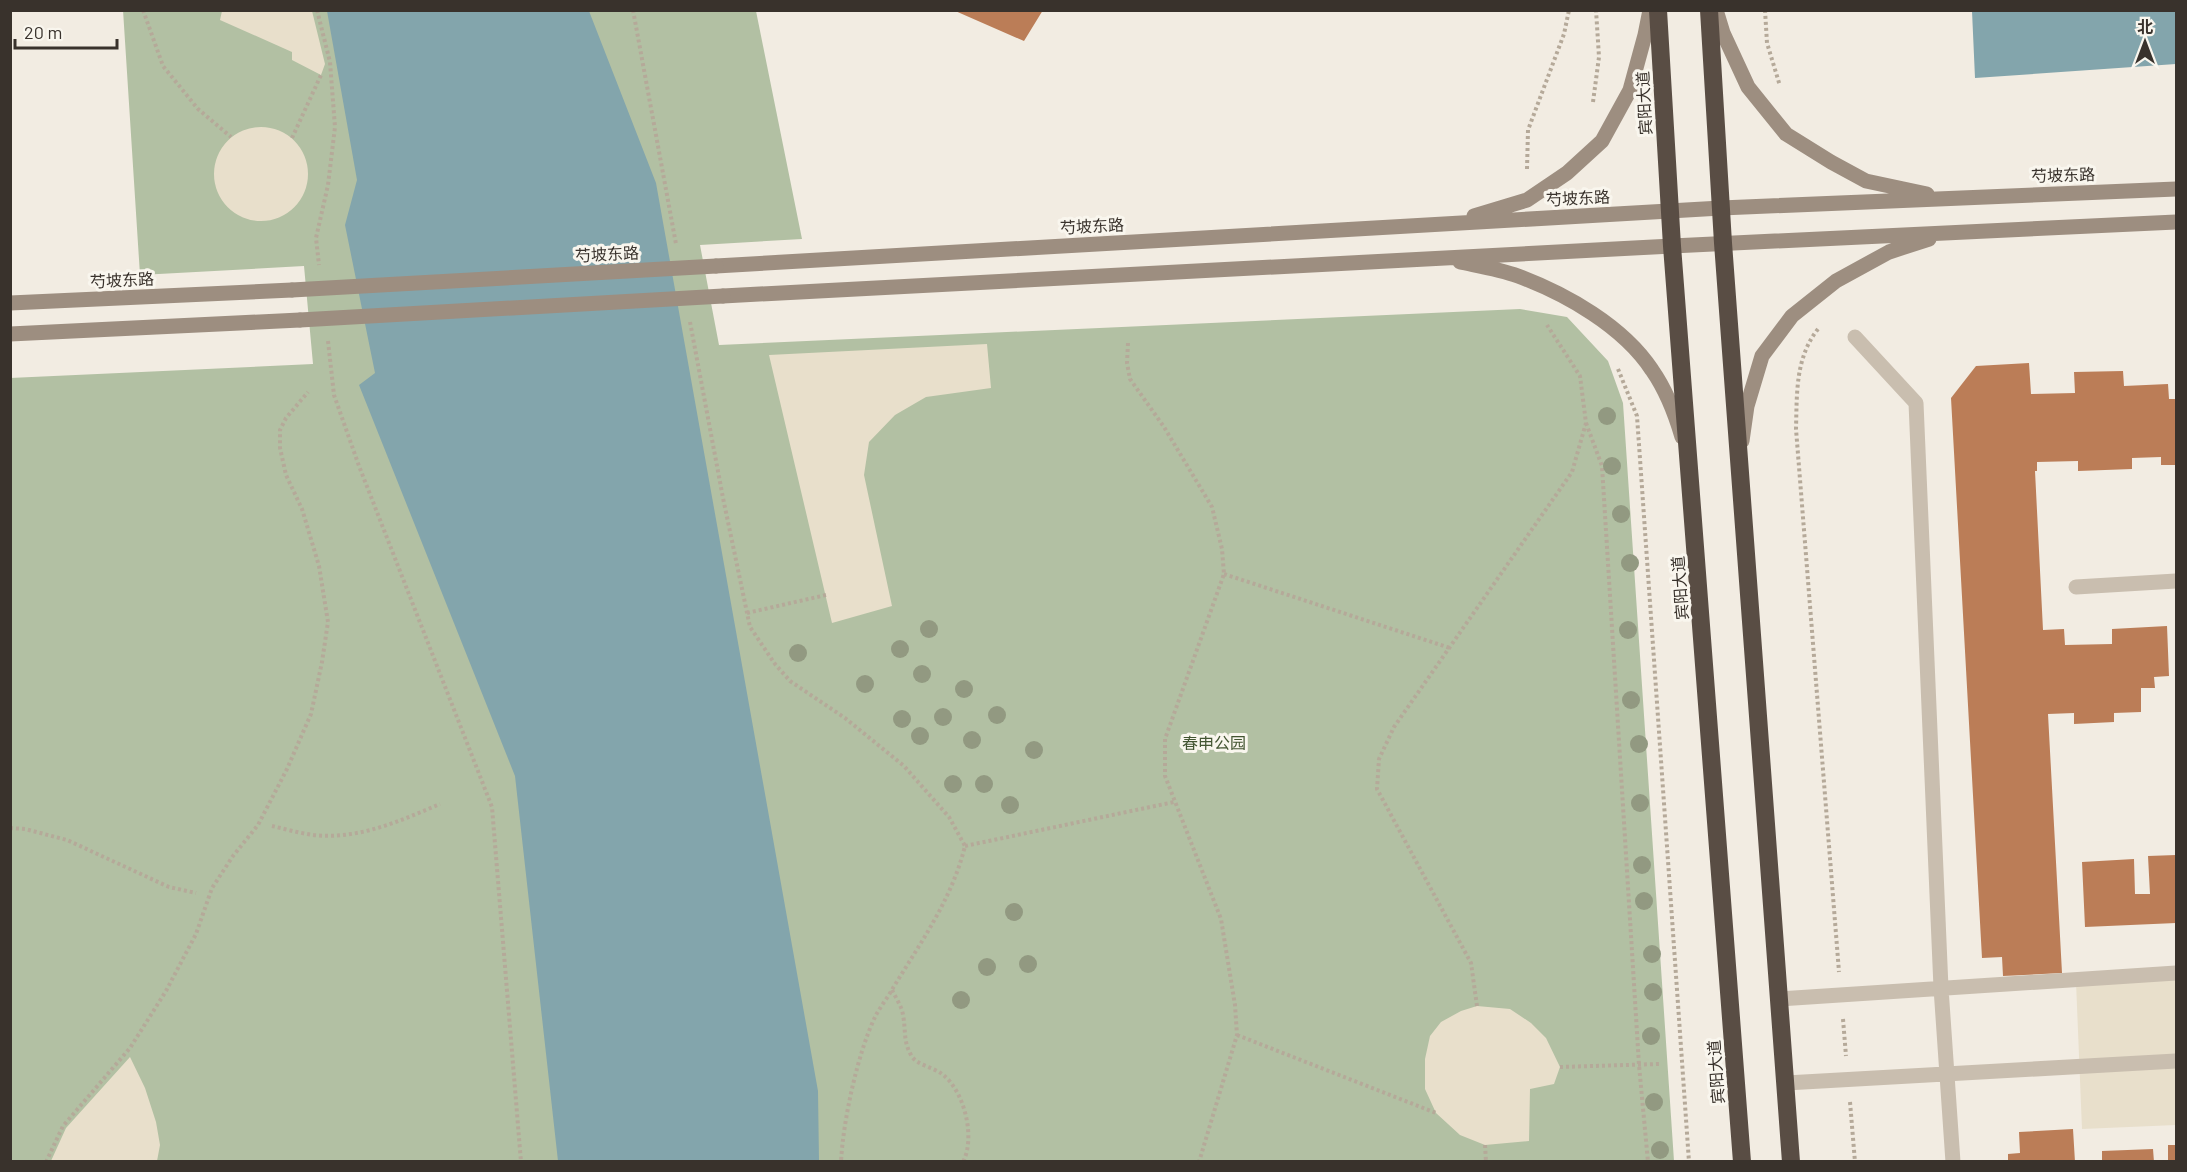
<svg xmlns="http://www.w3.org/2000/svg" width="2187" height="1172" font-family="Barlow,'Noto Sans SC',sans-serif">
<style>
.green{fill:#b2c0a3}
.plaza{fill:#e8dfcb}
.water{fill:#83a5ac}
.building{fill:#bb7d57}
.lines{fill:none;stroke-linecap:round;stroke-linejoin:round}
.path{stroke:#b5a999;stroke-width:4;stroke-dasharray:3 3;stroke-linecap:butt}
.lane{stroke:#c9beaf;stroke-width:15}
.secondary{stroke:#9d8e80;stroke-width:15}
.highway{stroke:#594d44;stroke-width:18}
.secondary-bridge{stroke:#9d8e80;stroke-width:15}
.tree{fill:#929981}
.labels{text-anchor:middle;stroke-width:6;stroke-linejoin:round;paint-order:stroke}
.street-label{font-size:16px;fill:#39322c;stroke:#f9f6ee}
.park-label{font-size:16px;fill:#435532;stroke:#f9f6ee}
</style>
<rect width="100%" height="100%" fill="#f2ece2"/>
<path class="green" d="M123 10 756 11 802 239 700 245 719 345 1520 309 1567 317 1608 361 1623 403 1674 1161H11L10 378 313 364 304 266 140 275Z"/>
<path class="plaza" d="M222 11H312L325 64 321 75 292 60V52L220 20Z
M214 174a47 47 0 1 1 94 0a47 47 0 1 1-94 0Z
M987 344 991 388 926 397 895 415 869 442 864 475 892 606 832 623 769 355Z
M2176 977V1125L2082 1129 2076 982Z
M1477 1006 1510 1009 1531 1023 1546 1038 1560 1067 1554 1084 1530 1089 1529 1141 1485 1145 1460 1135 1436 1113 1425 1089V1059L1430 1036 1441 1022 1461 1011Z
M130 1057 145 1088 156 1122 160 1145 157 1161H51L66 1128Z"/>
<path class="water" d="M327 11H589L656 183 818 1091 819 1161H558L515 776 359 385 375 373 345 225 357 180Z
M1972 11H2176V64L1975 78Z"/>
<path class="building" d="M953 10H1043L1024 41Z
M2029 363 2031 394 2075 393 2074 372 2123 371 2124 386 2168 384 2169 399H2176V465H2161V457L2132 458V469L2078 471V461L2037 462V471H2035L2043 630 2064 629 2065 645 2112 644V629L2167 626 2169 676 2154 677 2155 688H2141V712L2114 713V722L2074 724V713L2048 714 2062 973 2003 976 2002 957 1982 958 1951 398 1976 366Z
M2176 855V923L2085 927 2082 862 2134 859 2135 894H2150L2148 856Z
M2073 1129 2075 1162H2008V1154L2020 1153 2019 1132Z
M2168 1145H2176V1162H2168Z
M2153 1149 2154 1162H2102V1151Z"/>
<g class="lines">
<path class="path" d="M143 10 163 66 198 109 231 137
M317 10 330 62 335 127 328 185 316 238 319 265
M633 10 676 244
M1765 10 1767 43 1780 86
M1593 102 1599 57 1596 10
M292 138 321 75
M1527 169 1528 130 1564 34 1569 10
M690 322 723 498 750 627 775 664 790 681 845 718 904 766 949 817 965 846C952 899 921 942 893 988 888 997 881 1006 876 1015 858 1051 843 1121 841 1162
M1818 329C1795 358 1797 394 1796 429L1839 972
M328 341 334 395 359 466 492 807 521 1162
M1128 343 1127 363 1130 379 1164 427 1212 507 1222 549 1224 574 1165 739V776L1221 919 1235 1005 1237 1035 1199 1162
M1618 369 1637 416 1689 1162
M1586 423 1602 466 1639 1065 1648 1162
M1224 574 1450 648
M747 613 826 595
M272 826C285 829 299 833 313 835 358 840 400 821 440 804
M10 828 25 829 67 840 169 887 196 893
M965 846 1174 802
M892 990C896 998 902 1007 903 1015 906 1030 903 1041 911 1055 916 1065 933 1067 942 1074 964 1090 976 1137 963 1162
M1477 1006 1471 963 1377 789 1379 759 1394 727 1572 472 1586 423 1580 376 1547 325
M1843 1019 1846 1056
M1237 1035 1436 1113
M1560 1067 1659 1064
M1850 1102 1855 1162
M1485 1145 1486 1162
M46 1162 63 1126 130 1048 166 991 196 934 212 888 233 856 258 825 287 769 311 714 322 662 328 622 319 566 302 509 286 475 280 448V430L286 418 308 392"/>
<path class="lane" d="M1855 337 1916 403 1941 988 1953 1162
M2076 587 2176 581
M1779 999 2176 973
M1786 1083 2176 1061"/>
<path class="secondary" d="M1716 10 1723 33 1748 87 1786 134 1831 162 1866 181 1927 194
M1474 216 1527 200 1567 173 1602 141 1630 90 1645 35 1650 10
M1460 262C1479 266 1499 269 1518 276 1566 294 1623 326 1652 370 1666 390 1675 413 1682 437
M716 266 1721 208 2176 189
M723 296 1672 246 2176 222
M10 303 292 290
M10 334 300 320
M1742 441 1747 406 1762 356 1792 316 1836 281 1889 252 1929 239"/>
<path class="highway" d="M1658 10 1672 246 1742 1162
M1709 10 1723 243 1791 1162"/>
<path class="secondary-bridge" d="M292 290 716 266
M300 320 723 296"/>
</g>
<g class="tree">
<circle cx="1607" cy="416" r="9"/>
<circle cx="1612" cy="466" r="9"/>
<circle cx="1621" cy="514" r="9"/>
<circle cx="1630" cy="563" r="9"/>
<circle cx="929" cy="629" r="9"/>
<circle cx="1628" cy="630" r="9"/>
<circle cx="900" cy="649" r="9"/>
<circle cx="798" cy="653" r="9"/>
<circle cx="922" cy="674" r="9"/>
<circle cx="865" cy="684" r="9"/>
<circle cx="964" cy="689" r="9"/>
<circle cx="1631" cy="700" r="9"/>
<circle cx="997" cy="715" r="9"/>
<circle cx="943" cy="717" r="9"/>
<circle cx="902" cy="719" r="9"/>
<circle cx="920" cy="736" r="9"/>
<circle cx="972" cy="740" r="9"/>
<circle cx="1639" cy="744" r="9"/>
<circle cx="1034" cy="750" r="9"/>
<circle cx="953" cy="784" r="9"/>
<circle cx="984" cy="784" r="9"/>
<circle cx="1640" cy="803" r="9"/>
<circle cx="1010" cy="805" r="9"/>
<circle cx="1642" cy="865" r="9"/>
<circle cx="1644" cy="901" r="9"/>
<circle cx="1014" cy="912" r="9"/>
<circle cx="1652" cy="954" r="9"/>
<circle cx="1028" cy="964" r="9"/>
<circle cx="987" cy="967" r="9"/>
<circle cx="1653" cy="992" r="9"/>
<circle cx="961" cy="1000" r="9"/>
<circle cx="1651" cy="1036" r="9"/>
<circle cx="1654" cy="1102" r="9"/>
<circle cx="1660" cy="1150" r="9"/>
</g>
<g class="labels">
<g class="street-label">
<text transform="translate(1644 103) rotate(-93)" y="6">宾阳大道</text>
<text transform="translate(2063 175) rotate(-2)" y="6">芍坡东路</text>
<text transform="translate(1578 198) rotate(-3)" y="6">芍坡东路</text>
<text transform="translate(1092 226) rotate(-3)" y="6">芍坡东路</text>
<text transform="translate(607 254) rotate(-3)" y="6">芍坡东路</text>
<text transform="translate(122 280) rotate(-3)" y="6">芍坡东路</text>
<text transform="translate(1680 588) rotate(-94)" y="6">宾阳大道</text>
<text transform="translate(1716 1072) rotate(-94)" y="6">宾阳大道</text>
</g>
<g class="park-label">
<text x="1214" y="749">春申公园</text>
</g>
</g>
<rect width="2187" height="1172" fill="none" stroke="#39322c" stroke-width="24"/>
<g transform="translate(2145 42)" stroke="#f9f6ee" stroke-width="4.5" paint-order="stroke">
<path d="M0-4.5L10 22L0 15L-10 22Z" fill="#39322c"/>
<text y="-9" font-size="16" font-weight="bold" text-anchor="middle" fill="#39322c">北</text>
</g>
<path d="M15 39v9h102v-9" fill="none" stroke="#39322c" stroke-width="3"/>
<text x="24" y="39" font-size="18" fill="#39322c" stroke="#f9f6ee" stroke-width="4.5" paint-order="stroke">20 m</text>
</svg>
